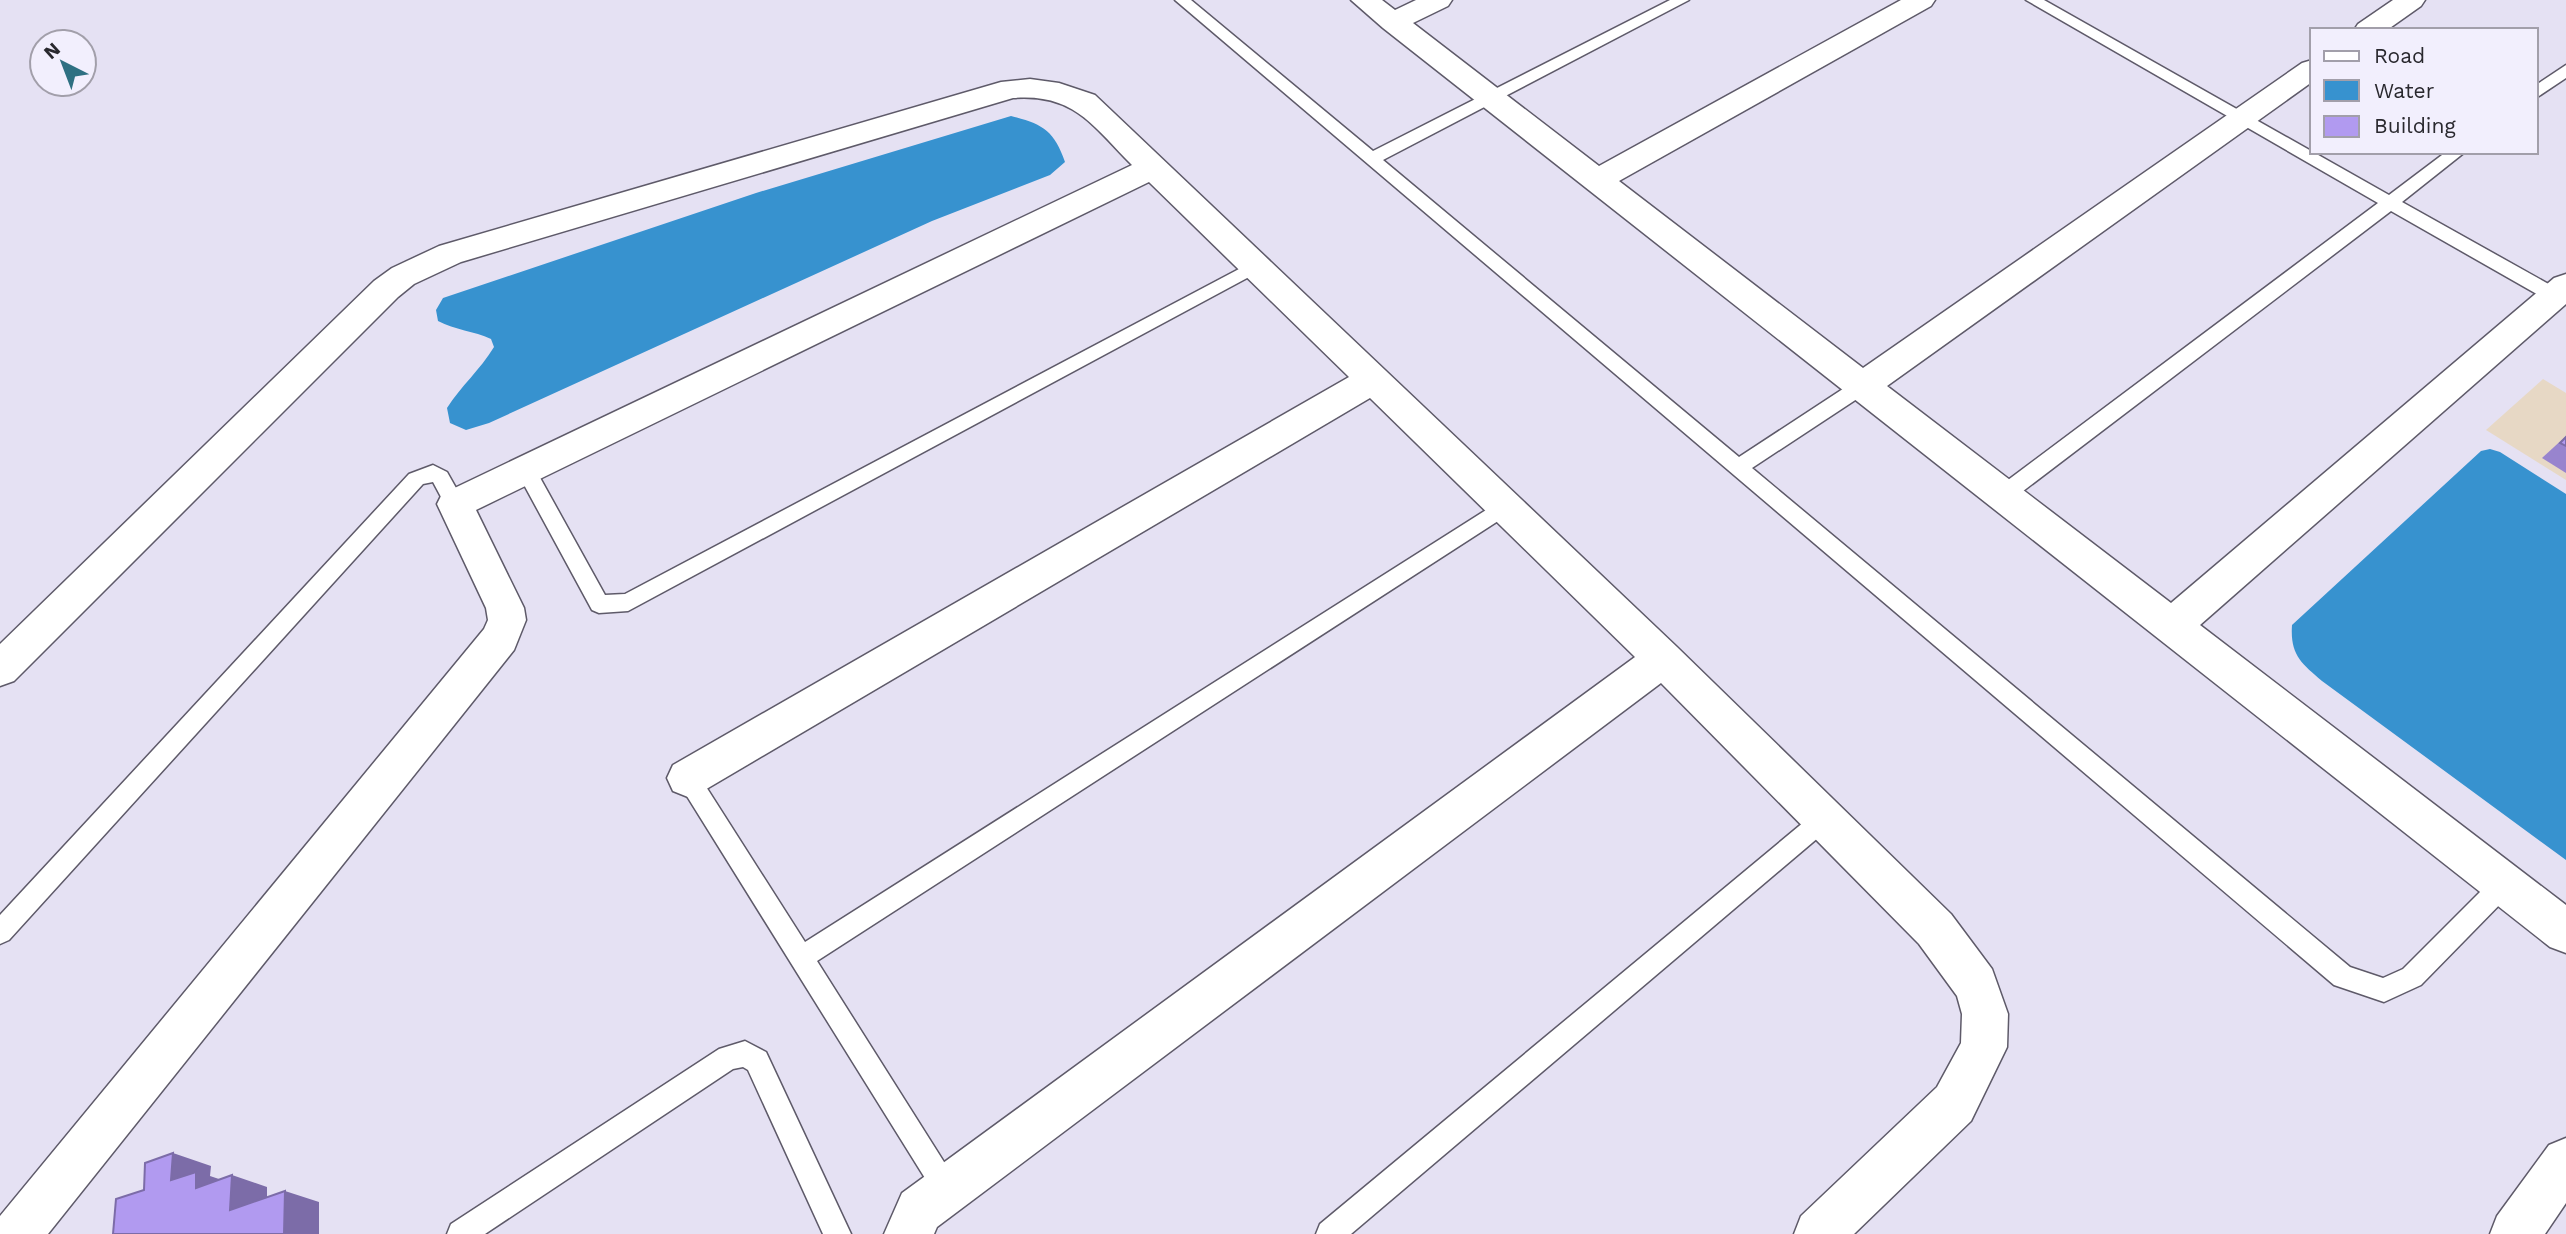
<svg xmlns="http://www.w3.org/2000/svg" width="2566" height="1234" font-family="'Work Sans',sans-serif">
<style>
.industrial{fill:#e7d8c5}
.water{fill:#3792cf}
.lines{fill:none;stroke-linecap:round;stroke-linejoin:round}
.lane-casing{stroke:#5e5a69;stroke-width:3}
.street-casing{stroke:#5e5a69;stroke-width:3}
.lane{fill:#fff;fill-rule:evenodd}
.street{fill:#fff;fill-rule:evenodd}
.wall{fill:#9884ce}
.shaded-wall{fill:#7c6ca8}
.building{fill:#b19af0;stroke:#7c6ca8;stroke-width:2}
</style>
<rect width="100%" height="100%" fill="#e5e1f3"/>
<path class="industrial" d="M2543 379 2566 393V480L2486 430Z"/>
<path class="water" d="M1011 116C1042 124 1054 130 1065 162L1050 175 932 221 489 423 466 430 450 423 447 408C461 386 480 370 494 347L491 339C474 331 455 330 438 321L436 310 443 298 756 193Z
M2490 449 2500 452 2566 494V860L2322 681C2301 663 2290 655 2292 625L2481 451Z"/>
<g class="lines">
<g class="lane-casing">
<path id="lane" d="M1175 0H1191L1373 151 1670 0H1689L1383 160 1739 457 1855 381H1869L1871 386 1869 391 1752 468 2350 967 2383 978 2403 969 2496 876 2504 873 2512 876 2516 884 2512 892 2421 985 2384 1002 2334 985Z
M2026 0H2044L2389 195 2446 152H2465L2402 202 2561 291 2564 296 2561 301H2549L2391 211 2010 501 2003 503 1996 501 1993 495 1996 489 2378 203Z
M2566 65V78L2536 98V85Z
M1256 260 1262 262 1265 266 1262 270 628 611 599 613 592 610 516 470 519 465 526 462 533 465 605 595 625 594Z
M433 465 447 472 465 504 462 510 455 512 448 510 433 482 423 484 9 940 0 944V915L409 474Z
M1505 498 1512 500 1515 506 1512 512 817 961 956 1181 960 1190 956 1199 947 1203 938 1199 680 785 677 778 680 771 688 768 696 771 805 942Z
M1824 808 1832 812 1835 819 1832 826 1351 1234H1316L1320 1224 1816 812Z
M745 1041 766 1052 851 1234H823L748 1070 743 1067 733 1069 485 1234H447L451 1224 719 1049Z"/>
</g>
<g class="street-casing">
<path id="street" d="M1351 0H1382L1395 10 1416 0H1452L1448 6 1413 23 1599 166 1901 0H1935L1931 6 1619 181 1863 368 2302 63 2312 60V82L1887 386 2171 603 2554 278 2566 274V304L2200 625 2566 905V953L2550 947 1383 28Z
M2393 0H2425L2421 6 2387 30H2354L2358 24Z
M1030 79 1059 83 1095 95 1677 647 1951 914 1992 969 2008 1014 2007 1047 1971 1121 1854 1234H1794L1801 1216 1937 1087 1961 1043 1962 1014 1957 996 1919 944 1661 683 937 1227 934 1234H884L902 1193 1635 657 1370 398 703 791 688 797 673 791 667 778 673 765 1349 377 1149 182 476 510 524 608 526 620 514 650 48 1234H0V1216L484 629 488 620 486 608 437 504 442 494 1132 165C1093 126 1074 93 1013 98L461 262 414 284 398 297 14 681 0 686V644L374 281 392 268 439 246 1001 82Z
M2566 1138V1203L2545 1234H2490L2497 1216 2549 1145Z"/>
</g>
<use href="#lane" class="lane"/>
<use href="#street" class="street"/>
</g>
<path class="wall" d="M2566 436V473L2542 458Z"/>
<path class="shaded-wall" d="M173 1153 211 1166 210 1176 231 1183 232 1175 267 1187V1221L230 1210 171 1180Z
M285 1191 319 1202V1234H284Z"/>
<path class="building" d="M2566 437V446L2560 443Z
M173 1153 171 1180 196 1172V1188L232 1175 230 1210 285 1191 284 1234H113L116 1199 144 1190 145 1163Z"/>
<rect x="2310" y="28" width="228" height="126" fill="#f2effd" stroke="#a29faa" stroke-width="2"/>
<rect x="2324" y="51" width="35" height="10" fill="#ffffff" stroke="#a29faa" stroke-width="2"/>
<text x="2374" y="63" font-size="21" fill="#29282e">Road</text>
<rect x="2324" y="80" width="35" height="21" fill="#3792cf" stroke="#a29faa" stroke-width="2"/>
<text x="2374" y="98" font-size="21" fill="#29282e">Water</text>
<rect x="2324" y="116" width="35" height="21" fill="#b19af0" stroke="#a29faa" stroke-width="2"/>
<text x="2374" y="133" font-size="21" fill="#29282e">Building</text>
<g transform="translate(63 63) rotate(318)"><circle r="33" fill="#f2effd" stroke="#a29faa" stroke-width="2"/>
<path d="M0-5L12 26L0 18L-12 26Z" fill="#2e7082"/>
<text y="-10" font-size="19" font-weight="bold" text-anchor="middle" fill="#29282e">N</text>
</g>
</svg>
